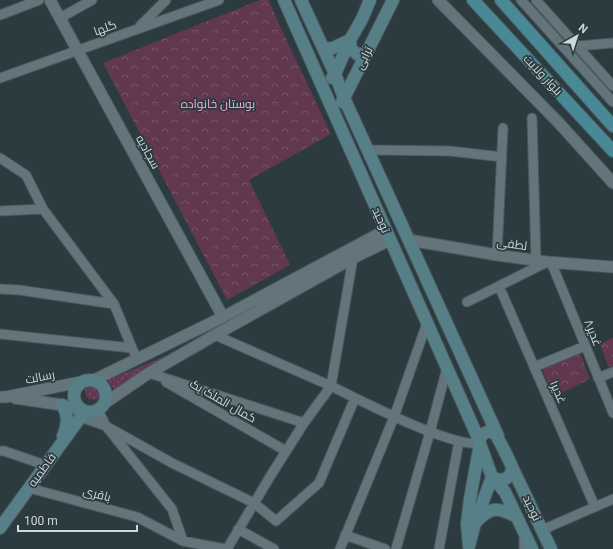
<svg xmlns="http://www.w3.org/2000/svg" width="613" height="549" font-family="Roboto,Cairo,sans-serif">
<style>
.grass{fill:url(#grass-dots)}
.park{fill:url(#park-crowns)}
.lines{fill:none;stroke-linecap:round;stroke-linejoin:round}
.minor-casing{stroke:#4a595c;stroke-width:11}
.tertiary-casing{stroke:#4a595c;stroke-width:13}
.secondary-casing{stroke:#4a595c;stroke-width:14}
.primary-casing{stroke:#4a595c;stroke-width:14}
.minor{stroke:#63757a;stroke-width:9}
.tertiary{stroke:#63757a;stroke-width:11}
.secondary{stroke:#567f88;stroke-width:12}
.primary{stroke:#498996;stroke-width:12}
.labels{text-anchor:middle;stroke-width:3.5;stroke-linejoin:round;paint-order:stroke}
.street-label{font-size:12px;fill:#ced8da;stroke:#2b3b3f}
.park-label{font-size:12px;fill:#fbaad9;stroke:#2b3b3f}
</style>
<defs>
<pattern id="grass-dots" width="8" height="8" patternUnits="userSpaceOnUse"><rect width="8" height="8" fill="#623851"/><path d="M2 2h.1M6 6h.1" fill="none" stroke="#775469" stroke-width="1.8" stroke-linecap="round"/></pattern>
<pattern id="park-crowns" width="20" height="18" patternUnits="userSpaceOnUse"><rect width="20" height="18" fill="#623851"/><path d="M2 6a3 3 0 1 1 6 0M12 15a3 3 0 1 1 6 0" fill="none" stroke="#775469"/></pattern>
</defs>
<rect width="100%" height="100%" fill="#2b3b3f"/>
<path class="grass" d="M170 354 114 390 108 380Z
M85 392a8 8 0 1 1 16 0a8 8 0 1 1-16 0Z"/>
<path class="park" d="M260 0H269L279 24 331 134 249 180 290 265 227 300 103 63Z
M613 338V366L609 368 600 344Z
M580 353 590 379 553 397 542 368Z"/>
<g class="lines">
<g class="minor-casing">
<path id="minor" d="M521 0 613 102
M536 0 613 86
M0 15 39 0
M60 18 92 0
M140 26 166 0
M578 46 613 43
M0 78 219 0
M532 118 536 260
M368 150 450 151 502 157
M0 158 26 175 43 209 114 304 132 348 137 359
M0 211 43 209
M497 255 503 128
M551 262 613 413
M499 286 595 507
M0 289 19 290 114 304
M467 302 547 262
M0 334 132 348
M534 367 585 346
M149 373 304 423
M598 378 613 372
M166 382 286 451
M355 398C389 414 422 431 458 441 465 443 472 443 480 444
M98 410 106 426 172 509 183 541
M80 417 106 426 172 463 254 503 276 521 319 483 355 398 331 386 215 335
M0 451H4L45 465
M29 488 137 517 183 541 225 549
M238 529 274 549
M542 530 613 499
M345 535 385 549
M227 549 271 475 304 423 331 386 353 258
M340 549 394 417 427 323
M396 549 430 432 447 368
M439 549 459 441
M524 549V534"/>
</g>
<g class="tertiary-casing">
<path id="tertiary" d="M50 0 223 317
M438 0 559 123 613 183
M409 240 497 255 547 262 613 267
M92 381 223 317 386 230
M0 397H6L85 381
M15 398 62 405 81 410
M105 403 149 373 215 335 353 258 390 240"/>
</g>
<g class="secondary-casing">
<path id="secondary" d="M284 0 479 440
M301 0 335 74 344 98 498 436
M324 49 333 48 350 40 351 49 357 54 366 55
M332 78 335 74 350 40 362 19 370 0
M342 102 393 0
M74 396a16 16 0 1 1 32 0a16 16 0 1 1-32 0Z
M62 405C69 415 68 425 63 436
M480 444 492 477C497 480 502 481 507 478 510 476 512 471 512 467 511 464 497 435 495 434 488 428 478 435 480 444L470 499 467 524 469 546 475 523 492 477
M512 467 551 549
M494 479 505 492 532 549
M476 522C491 506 498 507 517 517
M0 528 85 411"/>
</g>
<g class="primary-casing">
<path id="primary" d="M473 0 613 151
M501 0 613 126"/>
</g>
<use href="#minor" class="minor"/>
<use href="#tertiary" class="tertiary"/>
<use href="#secondary" class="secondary"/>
<use href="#primary" class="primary"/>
</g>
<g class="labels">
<g class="street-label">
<text transform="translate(105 28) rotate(-20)" y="4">گلها</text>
<text transform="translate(364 58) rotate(-64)" y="4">ترابی</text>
<text transform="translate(543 75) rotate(47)" y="4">بلوار ولایت</text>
<text transform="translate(148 152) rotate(61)" y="4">سجادیه</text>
<text transform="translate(381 220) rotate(66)" y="4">توحید</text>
<text transform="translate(512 244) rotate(8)" y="4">لطفی</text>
<text transform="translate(593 333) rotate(68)" y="4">غدیر۸</text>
<text transform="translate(40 377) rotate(-11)" y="4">رسالت</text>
<text transform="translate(558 392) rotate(66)" y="4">غدیر۱</text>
<text transform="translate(223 401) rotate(30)" y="4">کمال الملک یک</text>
<text transform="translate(42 470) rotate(-54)" y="4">فاطمیه</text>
<text transform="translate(97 494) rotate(15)" y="4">باقری</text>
<text transform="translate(532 508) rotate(64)" y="4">توحید</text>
</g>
<g class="park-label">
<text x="218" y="108">بوستان خانواده</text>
</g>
</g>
<g transform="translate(577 36) rotate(39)" stroke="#2b3b3f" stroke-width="3" paint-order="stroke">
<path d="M0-3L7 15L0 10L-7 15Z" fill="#ced8da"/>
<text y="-6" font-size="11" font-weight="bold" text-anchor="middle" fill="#ced8da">N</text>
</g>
<path d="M18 525v6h119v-6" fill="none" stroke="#ced8da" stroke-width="2"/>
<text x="24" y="525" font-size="12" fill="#ced8da" stroke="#2b3b3f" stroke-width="3" paint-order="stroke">100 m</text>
</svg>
